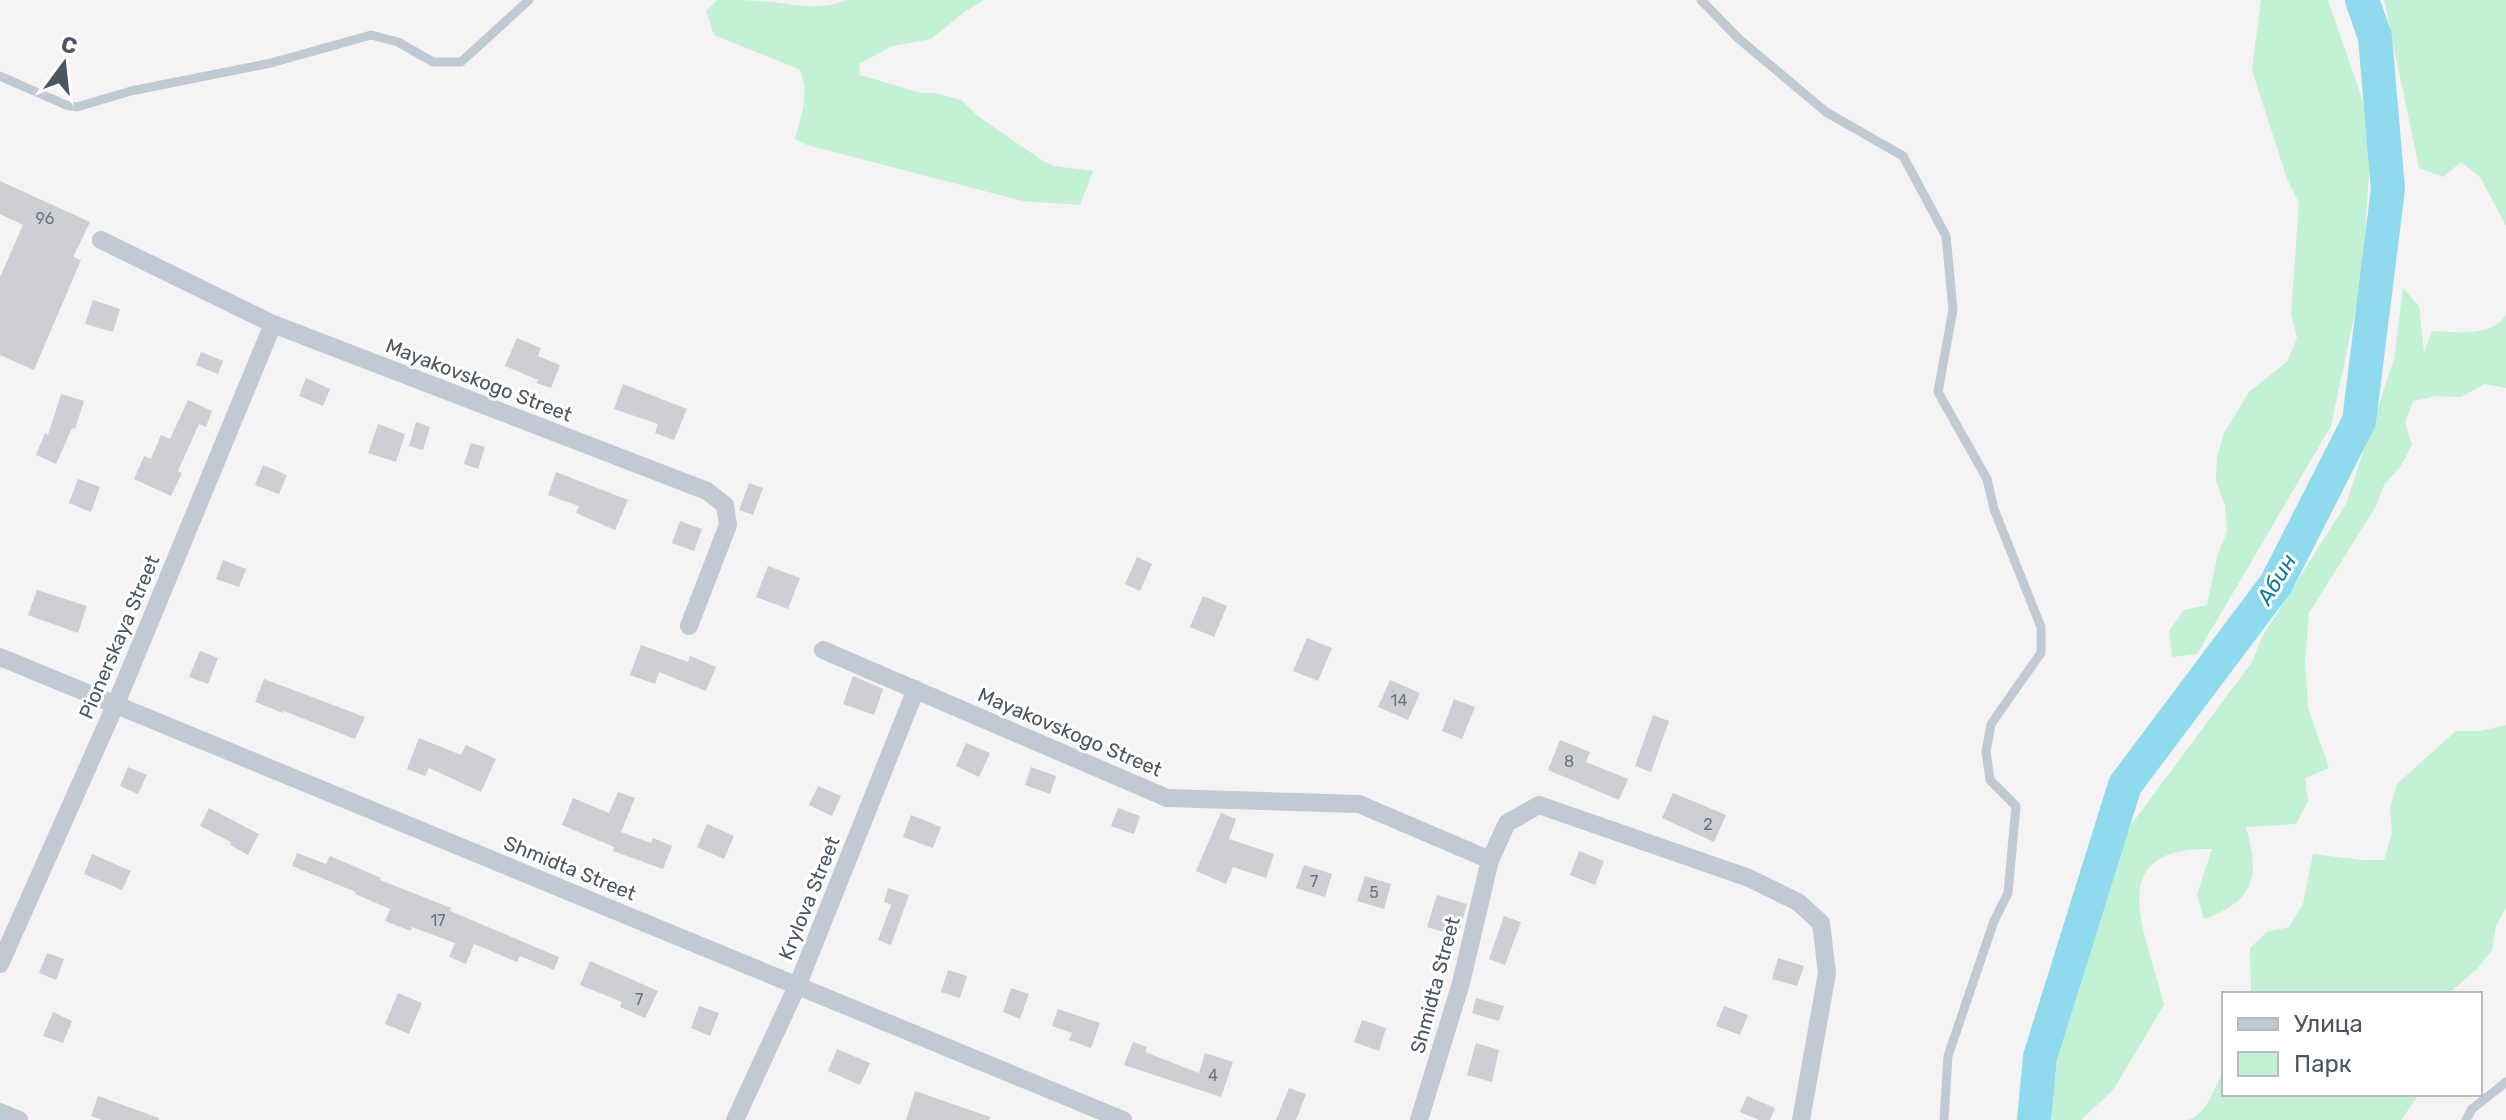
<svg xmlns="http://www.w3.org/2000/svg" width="2506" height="1120" font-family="Rubik,sans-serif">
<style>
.green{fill:#c3f1d5}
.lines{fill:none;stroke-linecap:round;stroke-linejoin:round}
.river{stroke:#90daee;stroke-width:34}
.building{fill:#cdcfd5}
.lane{stroke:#c1cad2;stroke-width:9}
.street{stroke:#c1cad2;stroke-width:18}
.labels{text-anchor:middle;stroke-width:6;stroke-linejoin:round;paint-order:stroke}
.number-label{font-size:16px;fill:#6b747e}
.street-label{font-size:20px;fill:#4a5661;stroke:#fff}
.water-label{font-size:22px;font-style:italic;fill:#0c7c9b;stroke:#fff}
</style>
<rect width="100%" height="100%" fill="#f5f3f3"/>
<path class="green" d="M717 0C738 0 759 0 780 3 805 7 823 9 847 0H984L963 13 931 39 892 46 859 64 860 75 921 93H935L961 100 979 117 1043 161 1054 166 1093 171 1080 205 1023 201 807 145 795 139C801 116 811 91 799 69L714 35 706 11Z
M2261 0H2328L2372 128 2362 279 2331 426 2197 654 2172 657 2169 631 2184 610 2207 605 2218 554 2227 532 2225 505 2216 481 2217 457 2224 433 2249 392 2287 362 2297 338 2291 314 2299 203 2287 179 2252 70Z
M2384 0H2506V226L2480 177 2461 162 2443 177 2419 168Z
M2403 288 2419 306 2424 353 2432 331C2455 332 2491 338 2506 315V388L2484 384 2461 397 2436 396 2413 401 2405 423 2412 445 2400 467 2384 485 2376 506 2309 613 2305 661 2308 708 2329 768 2305 778 2308 801 2296 824 2246 827C2260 877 2255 901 2204 919L2197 895 2212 849C2098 846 2148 936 2164 1005L2113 1090 2081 1120H2052V1102L2062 1023 2101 899 2131 825 2252 662 2262 637 2346 504 2394 359Z
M2506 725V908L2496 926 2492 950 2477 969 2448 994H2251L2250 948 2267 932 2289 927 2303 904 2313 854 2361 860H2384L2392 833 2390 808 2397 784 2456 731H2480Z
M2224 1071V1094H2419L2401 1120H2185C2208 1117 2213 1088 2224 1071Z"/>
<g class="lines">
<path class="river" d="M2034 1120 2040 1057 2125 785 2276 584 2359 421 2388 189 2375 37 2362 0"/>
</g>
<path class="building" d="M0 181 90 222 73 257 81 260 34 370 0 355V277L23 225 0 214Z
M93 300 120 309 113 332 85 324Z
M517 338 541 348 538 356 560 365 551 388 536 383 538 380 505 366Z
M201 352 223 361 218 374 196 365Z
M306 378 330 389 323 406 299 396Z
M623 384 687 409 674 440 655 433 658 424 614 409Z
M61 394 84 401 75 429 72 428 56 464 36 455 45 433 48 435Z
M188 400 212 411 206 427 199 424 178 471 182 473 171 496 134 479 144 456 151 459 161 435 170 439Z
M416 422 430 427 423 450 409 446Z
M378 424 405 434 396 462 368 453Z
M471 443 485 447 478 469 464 464Z
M263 465 287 475 279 494 255 485Z
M556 472 628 500 615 530 576 513 579 506 548 495Z
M78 479 100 487 91 512 69 503Z
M749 483 763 488 753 515 739 510Z
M680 521 702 529 694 551 672 543Z
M1137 557 1152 564 1140 591 1125 584Z
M223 560 246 569 239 587 216 579Z
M768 566 800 578 788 609 756 597Z
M37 590 87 606 78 633 28 615Z
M1203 596 1227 606 1214 637 1190 627Z
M1307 638 1332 648 1318 681 1293 671Z
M641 645 688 662 690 656 716 667 706 691 659 672 655 684 630 675Z
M200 651 218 658 208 684 189 677Z
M853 676 883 689 874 715 843 704Z
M264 679 365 717 355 739 284 711 283 713 255 702Z
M1390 680 1420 693 1408 720 1378 707Z
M1454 699 1475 707 1462 739 1442 731Z
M1653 715 1669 721 1651 772 1635 766Z
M419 738 461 755 466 745 496 759 481 792 429 768 425 776 407 769Z
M1560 740 1590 752 1586 762 1628 779 1619 800 1548 770Z
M966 743 990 753 979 777 956 766Z
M128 767 147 775 138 794 120 786Z
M1031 767 1056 776 1050 794 1025 785Z
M818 786 841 796 832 816 809 805Z
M618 792 635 798 621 832 651 843 653 838 672 846 663 869 613 851 614 847 562 825 573 798 609 813Z
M1673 793 1726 815 1714 842 1662 818Z
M209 808 259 834 248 855 230 845 231 842 200 826Z
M1118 808 1140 816 1134 834 1111 826Z
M1221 813 1236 819 1229 839 1274 854 1266 878 1233 867 1226 884 1196 871Z
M911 815 941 827 933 848 903 837Z
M707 824 734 836 724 859 697 847Z
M1579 851 1604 861 1595 885 1570 875Z
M297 853 326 864 330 856 381 878 380 880 451 908 450 911 559 957 554 970 520 956 517 962 474 944 466 964 449 957 455 943 412 927 411 931 385 921 390 909 355 894 356 892 292 866Z
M92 854 131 871 122 890 84 874Z
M1304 865 1332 874 1325 897 1296 888Z
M1365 876 1391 884 1384 909 1357 901Z
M888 888 909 895 891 945 878 940 891 905 884 902Z
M1437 895 1467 904 1458 936 1427 927Z
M1504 916 1521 922 1505 965 1489 959Z
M47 953 64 959 56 980 39 973Z
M1778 958 1804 966 1797 986 1772 979Z
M590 961 658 991 645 1018 620 1007 622 1002 580 985Z
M948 970 967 976 960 998 941 992Z
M1011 988 1029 994 1020 1019 1003 1012Z
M398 993 422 1003 409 1034 385 1024Z
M1476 998 1504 1006 1499 1021 1472 1013Z
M699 1006 719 1013 710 1036 691 1028Z
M1724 1006 1748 1015 1740 1035 1716 1026Z
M1058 1009 1100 1023 1091 1048 1069 1040 1072 1033 1052 1026Z
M53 1012 72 1021 63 1043 43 1036Z
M1362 1020 1386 1028 1379 1051 1354 1042Z
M1133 1042 1147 1047 1145 1052 1199 1073 1205 1053 1233 1062 1221 1097 1124 1065Z
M1476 1043 1499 1050 1492 1082 1467 1075Z
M837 1049 870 1063 860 1085 828 1071Z
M1289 1088 1306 1094 1296 1120H1276Z
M915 1091 990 1117 989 1120H906Z
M98 1096 159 1118V1120H102L91 1116Z
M1747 1096 1775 1108 1770 1120H1759L1740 1112Z"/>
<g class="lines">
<path class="lane" d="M1701 0 1739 39 1826 112 1903 156 1946 236 1953 309 1938 392 1987 479 1994 509 2041 627V653L1991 724 1986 752 1990 780 2016 806 2008 893 1994 921 1948 1056 1944 1120
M0 76 66 105 77 107 131 91 271 63 371 35 398 42 433 62H461L529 0
M2466 1120 2472 1109 2506 1082"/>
<path class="street" d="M101 240 273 324 707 491 725 505 728 525 689 626
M823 650 1167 798 1359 804 1490 860
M0 657 1123 1120
M0 964 115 706 273 324
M0 1112 19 1120
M735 1120 798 984 916 689
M1419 1120 1461 983 1490 860 1507 823 1539 805 1749 878 1798 902 1821 923 1827 973 1801 1120"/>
</g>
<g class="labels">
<g class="number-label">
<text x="45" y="224">96</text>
<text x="1399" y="706">14</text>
<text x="1569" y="767">8</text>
<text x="1708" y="830">2</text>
<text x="1314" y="887">7</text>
<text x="1374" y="898">5</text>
<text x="438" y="926">17</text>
<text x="639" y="1005">7</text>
<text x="1213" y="1081">4</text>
</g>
<g class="street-label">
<text transform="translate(479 380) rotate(21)" y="7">Mayakovskogo Street</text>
<text transform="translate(119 637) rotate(-67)" y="7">Pionerskaya Street</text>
<text transform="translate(1070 732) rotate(23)" y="7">Mayakovskogo Street</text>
<text transform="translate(570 868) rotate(22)" y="7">Shmidta Street</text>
<text transform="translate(809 898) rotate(-68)" y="7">Krylova Street</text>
<text transform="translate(1435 985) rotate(-75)" y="7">Shmidta Street</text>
</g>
<g class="water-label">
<text transform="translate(2276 579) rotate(-59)" y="8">Абин</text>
</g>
</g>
<rect x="2222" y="992" width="260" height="104" fill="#ffffff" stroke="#b7bbc0" stroke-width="2"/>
<rect x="2238" y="1018" width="40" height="12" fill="#c1cad2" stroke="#b7bbc0" stroke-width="2"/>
<text x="2294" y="1032" font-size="24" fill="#4a5661">Улица</text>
<rect x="2238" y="1052" width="40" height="24" fill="#c3f1d5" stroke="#b7bbc0" stroke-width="2"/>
<text x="2294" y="1072" font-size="24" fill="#4a5661">Парк</text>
<g transform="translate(64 64) rotate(15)" stroke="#ffffff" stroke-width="6" paint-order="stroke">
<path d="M0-6L14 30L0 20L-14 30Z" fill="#4a5661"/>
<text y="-12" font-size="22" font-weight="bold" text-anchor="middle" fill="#4a5661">С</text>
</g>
</svg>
